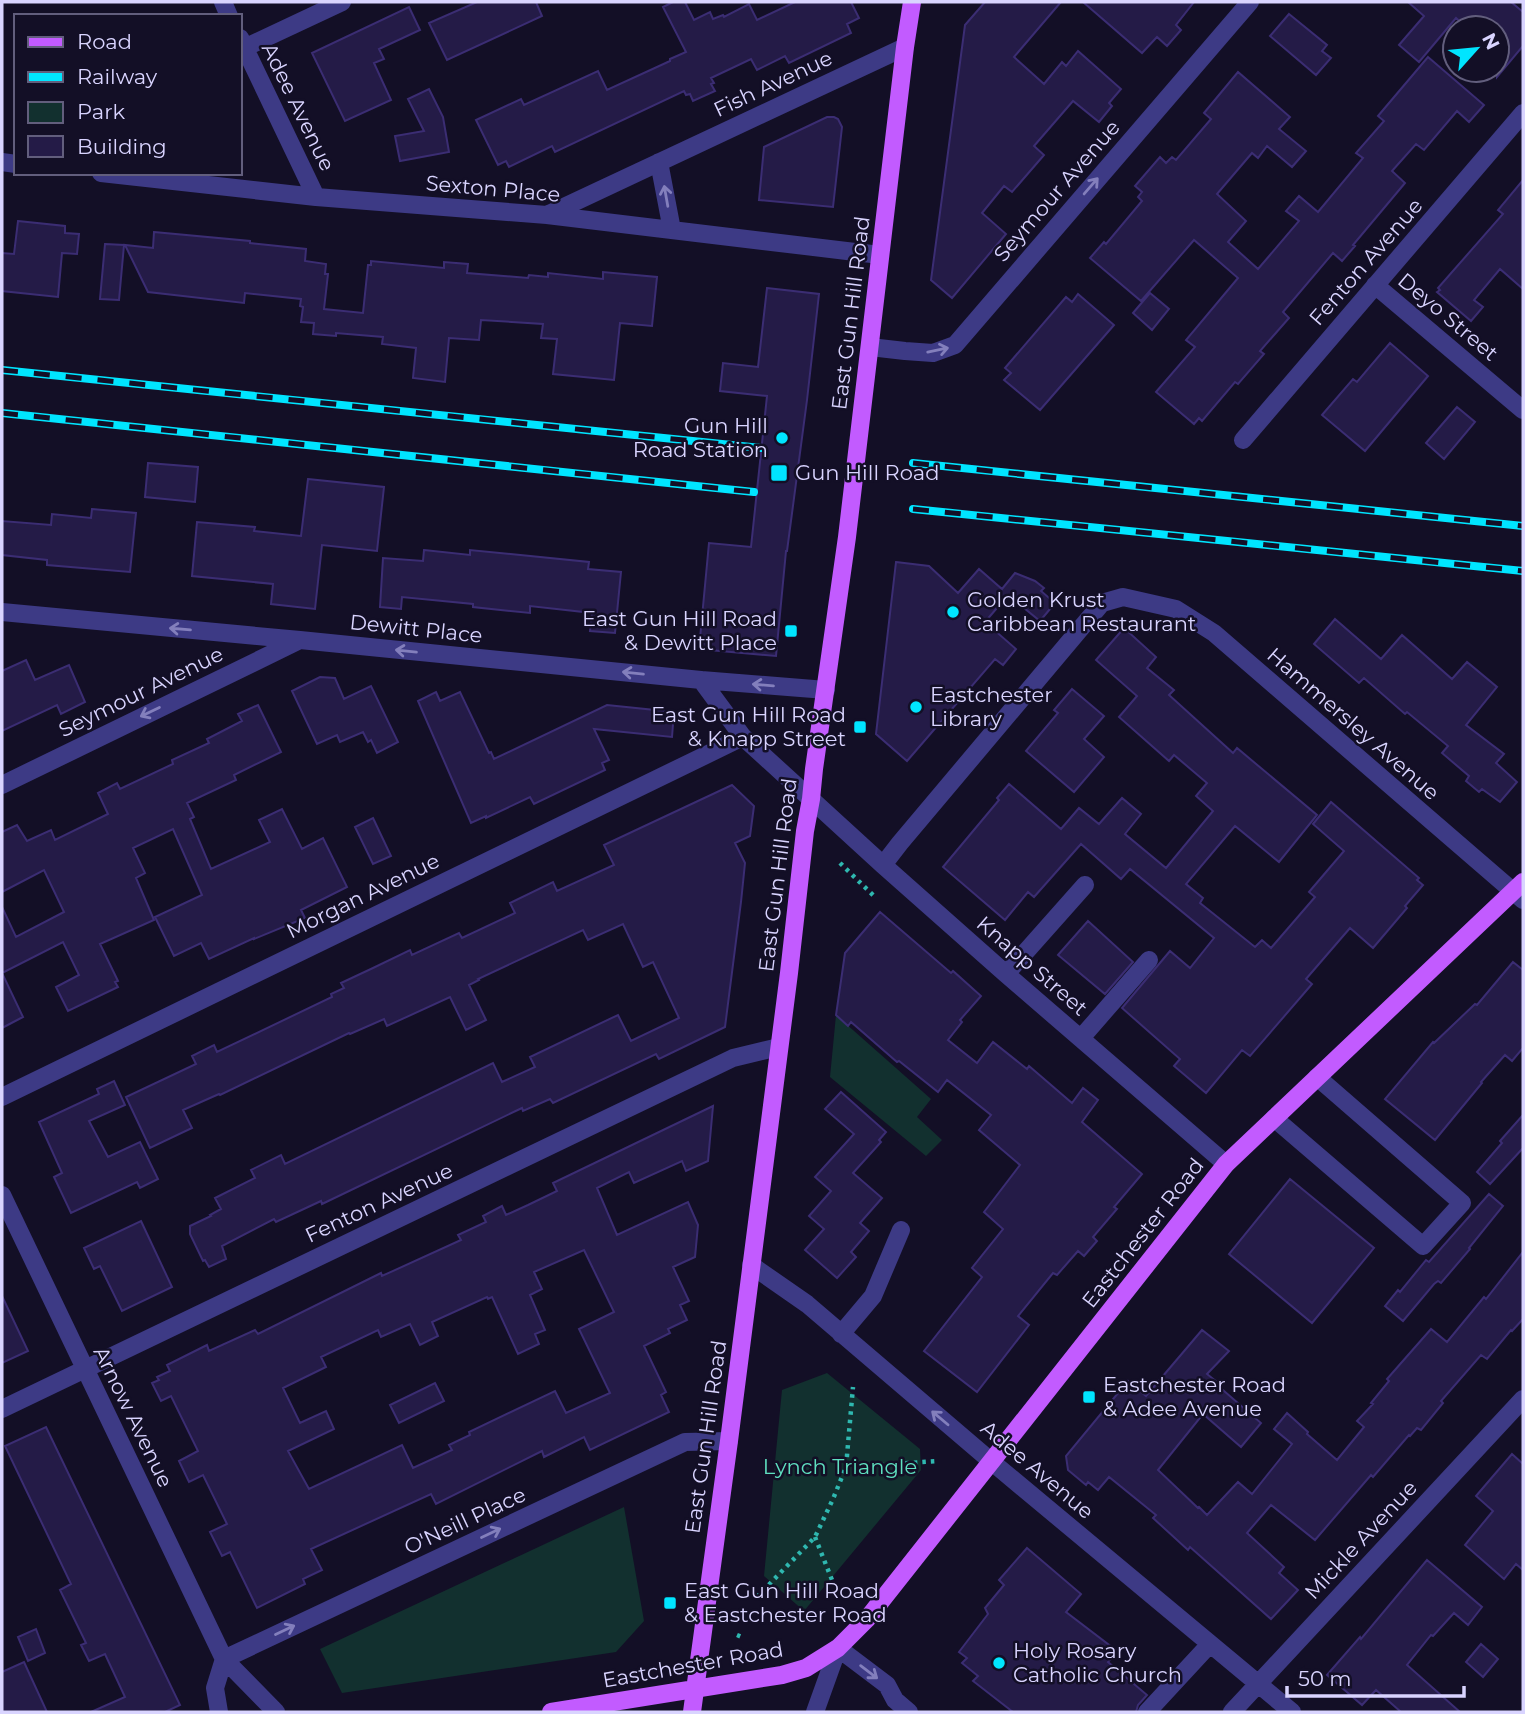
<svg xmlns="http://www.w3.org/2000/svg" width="1525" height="1714" font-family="Montserrat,sans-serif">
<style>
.green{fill:#12302f}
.building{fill:#241b47;stroke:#3b2d73;stroke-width:2;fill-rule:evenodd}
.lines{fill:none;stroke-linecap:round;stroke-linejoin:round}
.path{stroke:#2fb8b0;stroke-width:4.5;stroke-dasharray:3.5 5;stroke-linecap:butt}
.minor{stroke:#3d3a85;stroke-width:18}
.major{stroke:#c25bff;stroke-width:18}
.rail-casing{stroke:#00e5ff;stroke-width:8}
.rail{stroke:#130f26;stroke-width:5;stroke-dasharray:16;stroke-linecap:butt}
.oneway{stroke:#837fbc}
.poi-dot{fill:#00e5ff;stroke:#130f26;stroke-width:2.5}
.labels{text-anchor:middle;stroke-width:5;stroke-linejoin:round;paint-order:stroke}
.street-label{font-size:21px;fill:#d9d4ff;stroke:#130f26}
.poi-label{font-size:21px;fill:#d9d4ff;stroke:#130f26;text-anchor:start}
.park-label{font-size:21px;fill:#5fe0c0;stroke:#130f26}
</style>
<rect width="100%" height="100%" fill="#130f26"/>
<path class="green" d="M836 1015 931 1099 917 1117 942 1140 926 1156 830 1077Z
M827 1373 920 1449 921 1470 804 1611 764 1576 782 1390Z
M624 1507 644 1621 616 1652 342 1693 320 1649Z"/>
<path class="building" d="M477 2H536L542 16 447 60 429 23Z
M673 2H685L694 20 710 12 713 19 723 15 724 17 749 4 757 20 795 2H851L859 18 847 24 851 33 789 63 785 56 757 70 751 59 711 78 714 83 711 84 715 91 693 101 690 94 686 95 684 91 555 152 552 146 509 167 506 161 498 165 476 120 521 99 524 105 598 71 607 90 670 61V59L686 52 663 7Z
M985 2H1061L1014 57 1044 84 1062 62 1066 66 1078 51 1121 89 1109 103 1112 106 1099 122 1073 101 1034 146 1044 155 1012 192 1004 186 982 213 1006 234 952 298 931 280 965 25Z
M1083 2H1194L1176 25 1181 30 1167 46 1157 37 1142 53Z
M1408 2H1511L1523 12V46L1497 77V28H1467L1456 18 1419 62 1399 45 1424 16Z
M409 7 420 30 379 49 384 59 374 63 391 100 345 121 312 53Z
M1289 14 1327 45 1322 51 1331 58 1316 75 1270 36Z
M1428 57 1484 105 1469 122 1457 111 1424 150 1416 144 1392 171 1405 183 1353 245 1355 246 1342 261 1333 253 1283 312 1289 318 1260 351 1264 354 1238 384 1235 382 1202 421 1199 418 1194 424 1156 392 1195 347 1186 340 1238 278 1194 240 1141 301 1090 258 1104 242 1106 244 1142 201 1138 197 1142 192 1135 186 1160 157 1166 163 1172 157 1176 160 1211 119 1204 113 1238 72 1290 117 1279 129 1306 151 1292 167 1267 146 1258 158 1252 153 1217 194 1246 221 1228 242 1258 269 1299 221 1286 211 1299 196 1318 212 1363 158 1356 153 1384 121 1378 116Z
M429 89 443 117 449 152 400 161 395 136 424 131 408 99Z
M827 117H834L838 119 842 127 833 207 759 200 764 147Z
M1523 180V289L1500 269 1474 300 1483 307 1471 321 1437 292 1440 290 1438 288 1503 214 1498 210Z
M18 221 65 226V233L79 234 77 254 62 253 58 297 2 291V253L14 254Z
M154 232 250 241V243L306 249 305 261 326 264 325 274H328L324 309 363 313 368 265H371V261L444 268V262L468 264 467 273 528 278 529 275 548 277V273L603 279V272L657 277 652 326 620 323 614 380 553 374 557 339 541 338 543 324 481 320 479 340 449 338 445 382 413 378 416 348 382 344 383 337 336 333V336L313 334 314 323 301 322 303 307 300 306 301 299 245 293 244 303 148 292 125 245 153 248Z
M105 244 124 245 119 300 100 299Z
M767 288 819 294 807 400 787 551H786L776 656 699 649 709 543 751 547 767 396 720 391 723 363 758 367Z
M1150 293 1169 309 1152 330 1133 313Z
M1078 294 1114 325 1040 410 1004 380 1011 373 1005 368 1066 297 1072 302Z
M1390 343 1428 376 1365 451 1322 415 1353 379 1357 382Z
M1457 407 1475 422 1444 459 1426 443Z
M148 463 198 467 195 502 145 497Z
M308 479 384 487 377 551 322 545 315 609 271 604 273 584 192 576 197 522 255 527 254 531 301 536Z
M92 509 136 513 130 572 47 565V560L2 555V521L51 525 52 514 91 518Z
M424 550 470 555V550L589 562 588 569 621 572 615 633 590 631 592 613 530 606V613L473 607V604L402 597 401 609 380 607 383 558 423 561Z
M896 562 929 566 958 593 979 569 1002 589 1015 573 1035 581 1044 588 1041 591 1055 603 1040 621 1008 595 985 622 1016 649 1003 665 995 659 907 761 876 734Z
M1335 619 1381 659 1402 635 1452 679 1467 662 1497 687 1466 725 1504 754 1496 763 1517 782 1500 802 1482 789 1479 792 1466 781 1469 776 1442 753 1448 746 1407 712 1405 714 1364 678 1359 683 1314 644Z
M1124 628 1156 657 1147 668 1174 690 1169 695 1233 753 1237 748 1317 815 1279 862 1235 826 1186 884 1203 898 1200 903 1255 947 1262 940 1271 948 1315 897 1309 892 1344 851 1313 824 1331 802 1419 878 1417 880 1423 885 1405 906 1407 908 1373 948 1350 928 1306 979 1312 984 1250 1056 1242 1050 1206 1093 1174 1066 1180 1059 1122 1008 1170 951 1190 968 1214 938 1130 869 1121 879 1081 844 1034 897 1028 892 1005 920 943 867 999 800 997 798 1009 784 1061 829 1079 808 1099 824 1122 798 1141 814 1125 834 1166 868 1213 811 1196 796 1207 783 1174 755 1169 761 1119 717 1137 696 1096 660Z
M26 660 35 680 69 665 85 702 61 714 57 705 2 731V671Z
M320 677 335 678 344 699 371 686 398 742 377 753 371 740 368 742 363 732 340 742 337 735 317 744 292 691Z
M1072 689 1104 716 1084 739 1104 757 1074 792 1026 751 1058 713 1054 710Z
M436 692 440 701 460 692 489 753 491 752 494 759 607 705 674 712 672 737 594 729 609 760 602 763 605 770 534 804 530 797 486 818V816L471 823 418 701Z
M258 705 281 752 234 775 236 780 187 803 194 817 190 819 211 869 270 842 259 820 282 809 302 849 323 838 347 887 301 910 305 918 254 939V938L209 959 201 943 174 956 155 917 202 895 173 829 133 848 145 873 136 878 154 920 100 944 118 981 115 982 118 987 68 1011 56 987 79 975 63 942 2 973 23 1017 2 1028V907L16 937 64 912 44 870 2 892V832L17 825 27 841 51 830 55 840 108 814 98 793 117 783 120 789 173 764 172 760 209 743 207 739 242 721 238 714Z
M732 785 754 806 750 836 735 843 745 863 741 902 725 1027 659 1059 656 1054 553 1103 550 1099 523 1111 522 1108 322 1204 321 1201 276 1222 274 1219 222 1246 226 1259 209 1267 205 1260 203 1261 190 1234V1226L211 1216 210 1215 221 1209 215 1198 255 1178 251 1170 281 1155 285 1164 493 1063 502 1082 535 1067 530 1057 618 1015 631 1041 679 1018 653 962 643 967 623 924 588 940 583 930 478 979 479 980 469 985 486 1020 466 1030 450 997 387 1026 384 1019 350 1034 349 1033 220 1095 219 1094 183 1110 192 1128 150 1148 126 1097 196 1064 192 1056 214 1045 217 1052 332 997 331 994 344 988 341 983 373 968 410 950 412 955 459 933 462 938 515 913 510 903 553 882 557 891 614 865 604 845Z
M373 818 391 856 373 864 355 827Z
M880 912 951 973 953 971 981 996 960 1020 962 1022 948 1040 977 1063 993 1042 1027 1069 1029 1066 1072 1103 1083 1088 1098 1100 1082 1122 1142 1174 1114 1207 1117 1209 1093 1237 1097 1241 1084 1256 1078 1251 1057 1275 1053 1273 1018 1316 1029 1325 977 1392 924 1351 982 1277 972 1268 1003 1229 984 1212 1020 1165 979 1130 991 1115 947 1080 938 1092 899 1061 897 1062 851 1022 848 1026 836 1015 845 953Z
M1088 921 1133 962 1105 994 1058 955Z
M1513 962 1523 970V1048L1512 1061 1505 1055 1481 1082 1482 1083 1435 1140 1385 1099 1433 1042 1434 1043 1475 1004 1477 1005Z
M114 1081 125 1105 89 1121 108 1157 140 1142 158 1179 140 1188 137 1182 71 1213 54 1177 62 1173 39 1122 99 1094 97 1089Z
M841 1092 886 1132 879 1140 881 1142 853 1173 882 1198 860 1223 869 1231 851 1252 856 1257 837 1278 805 1250 824 1229 809 1216 831 1191 815 1177 854 1134 825 1109Z
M713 1106 708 1161 686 1171 682 1161 634 1183 629 1172 597 1188 617 1235 688 1202 698 1225 695 1257 673 1267 689 1301 680 1305 687 1320 668 1329 670 1333 644 1346 666 1392 661 1395 669 1412 590 1450 584 1437 544 1457 542 1451 436 1504 431 1494 311 1549 322 1570 303 1579 305 1584 257 1608 230 1552 222 1556 210 1532 227 1524 203 1475 189 1482 179 1461 198 1451 171 1396 161 1401 152 1383 159 1380 157 1377 170 1371 167 1365 207 1345 209 1351 255 1330 258 1334 381 1273 382 1276 461 1240 458 1235 486 1222 483 1216 502 1206 506 1215 528 1205 557 1191 553 1183ZM584 1250 614 1312 579 1329 610 1393 566 1413 555 1391 469 1432 470 1435 449 1445 452 1450 413 1468 402 1445 309 1489 288 1451 334 1429 326 1411 300 1423 283 1388 326 1367 321 1357 378 1330 381 1337 410 1324 420 1345 438 1336 432 1322 487 1297 488 1299 492 1297 518 1354 539 1344 535 1334 545 1330 530 1295 542 1289 534 1272Z
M1523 1115V1148L1490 1184 1477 1172 1502 1143 1500 1141Z
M1290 1179 1374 1248 1312 1323 1229 1254Z
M1489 1194 1503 1206 1469 1248 1470 1249 1441 1283 1438 1281 1434 1284 1403 1321 1385 1306 1398 1290 1400 1292 1426 1260 1429 1262Z
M141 1221 172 1287 122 1311 100 1266 94 1269 84 1248Z
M1523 1252V1319L1512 1331 1511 1330 1487 1359 1481 1355 1441 1401 1443 1403 1421 1430 1417 1428 1410 1436 1409 1435 1373 1477 1371 1475 1315 1540 1271 1505 1247 1533 1284 1567 1279 1573 1298 1590 1271 1619 1190 1547 1188 1550 1153 1518 1156 1515 1109 1477 1098 1490 1088 1482 1086 1485 1068 1470 1066 1456 1128 1381 1146 1396 1202 1330 1229 1351 1207 1374 1217 1382 1216 1384 1261 1423 1241 1447 1203 1414 1158 1470 1198 1508 1199 1507 1207 1515 1238 1482 1252 1494 1292 1444 1274 1429 1287 1413 1308 1432 1307 1434 1337 1460 1364 1427 1357 1421 1373 1404 1371 1403 1389 1381 1387 1379 1431 1329 1447 1342 1484 1297 1486 1299Z
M2 1296 28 1351 2 1363Z
M435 1383 444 1401 399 1423 390 1405Z
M46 1427 180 1705 165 1712H91L125 1697 105 1654 89 1661 81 1645 86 1643 60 1590 71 1584 5 1446Z
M1512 1454 1523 1464V1570L1516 1564 1504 1579 1465 1545 1493 1511 1476 1496Z
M1027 1548 1081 1594 1066 1612 1117 1651 1108 1662 1147 1695 1138 1705 1136 1712H1013L973 1681 978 1676 962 1663 967 1658 959 1652 988 1614 985 1608 1004 1585 999 1580Z
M1427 1560 1482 1607 1468 1625 1454 1613 1433 1636 1431 1635 1407 1665 1460 1712H1401L1376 1690 1362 1705 1327 1675 1360 1637 1361 1639Z
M36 1629 45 1653 28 1661 18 1637Z
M1481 1644 1498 1659 1483 1677 1466 1662Z
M24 1662 47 1712H2V1672Z"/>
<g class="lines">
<path class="path" d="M840 863 875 897
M846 1467 939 1461
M815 1537 834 1585
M757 1597 815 1537 833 1499 846 1467 853 1387
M737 1635 744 1638"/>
<path class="minor" d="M223 2 229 16
M240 38 316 197
M240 50 342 2
M2 162 16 164
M659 162 672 230
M101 173 316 197 547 215 880 255
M547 215 905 47
M1375 285 1523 410
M870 347 905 351 933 353 955 345 1250 2
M1243 440 1523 113
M2 612 300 640 701 680 826 690
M701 680 743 737 883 865 1006 974 1226 1164
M2 785 300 640
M883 865 900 843 1102 603 1123 597 1176 609 1214 633 1523 900
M1006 974 1085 885
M1081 1038 1149 960
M2 1097 743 737
M1274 1118 1423 1246 1462 1203 1317 1077
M2 1195 224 1659 276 1712
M751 1265 807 1304 992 1462 1292 1712
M841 1334 873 1296 901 1230
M2 1409 733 1058 779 1047
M219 1712 215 1688 224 1659 685 1442 729 1441
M815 1712 838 1648 887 1685 895 1700 909 1712
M1147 1712 1210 1644
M1232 1712 1523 1399"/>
<path class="major" d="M551 1712 782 1675 806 1668 838 1648 867 1619 1226 1164 1523 882
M692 1712 729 1441 789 973 805 831 811 799 814 769 847 537 905 47 912 2"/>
<g class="rail-casing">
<path id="rail" d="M2 370 761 448
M2 413 754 492
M913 463 1523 526
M913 509 1523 571"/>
</g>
<use href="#rail" class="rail"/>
</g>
<defs><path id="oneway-shaft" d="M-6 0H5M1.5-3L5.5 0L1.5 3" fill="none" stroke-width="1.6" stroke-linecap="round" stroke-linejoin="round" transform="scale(1.75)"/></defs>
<g class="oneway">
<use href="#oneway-shaft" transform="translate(1091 186) rotate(-49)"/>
<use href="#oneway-shaft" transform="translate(666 196) rotate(-100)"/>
<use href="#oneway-shaft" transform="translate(938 350) rotate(-12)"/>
<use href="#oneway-shaft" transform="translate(180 629) rotate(-175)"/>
<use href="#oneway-shaft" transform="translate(406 651) rotate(-174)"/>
<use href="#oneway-shaft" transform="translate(633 673) rotate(-174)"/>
<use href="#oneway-shaft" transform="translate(763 685) rotate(-175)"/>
<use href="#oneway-shaft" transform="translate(150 712) rotate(154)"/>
<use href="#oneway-shaft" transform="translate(940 1418) rotate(-140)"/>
<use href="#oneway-shaft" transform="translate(491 1533) rotate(-25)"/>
<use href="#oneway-shaft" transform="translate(285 1630) rotate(-25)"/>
<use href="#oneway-shaft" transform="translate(869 1672) rotate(37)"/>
</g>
<g class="poi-dot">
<circle cx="782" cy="438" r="7"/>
<rect x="770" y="464" width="18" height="18" rx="3.5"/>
<circle cx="953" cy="612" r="7"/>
<rect x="784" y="624" width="14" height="14" rx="3.5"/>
<circle cx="916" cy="707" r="7"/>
<rect x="853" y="720" width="14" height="14" rx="3.5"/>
<rect x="1082" y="1390" width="14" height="14" rx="3.5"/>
<rect x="663" y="1596" width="14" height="14" rx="3.5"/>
<circle cx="999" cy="1663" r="7"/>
</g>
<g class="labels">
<g class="street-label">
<text transform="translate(773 84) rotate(-25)" y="7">Fish Avenue</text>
<text transform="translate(298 107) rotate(64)" y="7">Adee Avenue</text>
<text transform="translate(493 189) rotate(5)" y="7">Sexton Place</text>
<text transform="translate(1057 191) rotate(-49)" y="7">Seymour Avenue</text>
<text transform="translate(1366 262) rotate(-49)" y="7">Fenton Avenue</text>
<text transform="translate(851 313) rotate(-83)" y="7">East Gun Hill Road</text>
<text transform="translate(1448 317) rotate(40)" y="7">Deyo Street</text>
<text transform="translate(416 629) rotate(6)" y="7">Dewitt Place</text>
<text transform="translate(141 692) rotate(-26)" y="7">Seymour Avenue</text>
<text transform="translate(1353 724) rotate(41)" y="7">Hammersley Avenue</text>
<text transform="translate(778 875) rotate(-83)" y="7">East Gun Hill Road</text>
<text transform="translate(363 896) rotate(-26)" y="7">Morgan Avenue</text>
<text transform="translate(1032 966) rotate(41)" y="7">Knapp Street</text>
<text transform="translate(379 1203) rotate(-25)" y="7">Fenton Avenue</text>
<text transform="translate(1143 1233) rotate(-52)" y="7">Eastchester Road</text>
<text transform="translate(133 1417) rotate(64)" y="7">Arnow Avenue</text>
<text transform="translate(706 1437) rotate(-82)" y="7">East Gun Hill Road</text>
<text transform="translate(1037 1470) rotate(40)" y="7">Adee Avenue</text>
<text transform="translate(465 1521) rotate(-25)" y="7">O'Neill Place</text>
<text transform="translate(1361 1540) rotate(-47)" y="7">Mickle Avenue</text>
<text transform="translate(693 1665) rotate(-10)" y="7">Eastchester Road</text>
</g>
<g class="poi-label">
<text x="768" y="433" text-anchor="end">Gun Hill<tspan x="768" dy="24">Road Station</tspan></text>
<text x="795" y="480">Gun Hill Road</text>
<text x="967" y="607">Golden Krust<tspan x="967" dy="24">Caribbean Restaurant</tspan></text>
<text x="777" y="626" text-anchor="end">East Gun Hill Road<tspan x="777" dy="24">&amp; Dewitt Place</tspan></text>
<text x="930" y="702">Eastchester<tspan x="930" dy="24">Library</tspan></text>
<text x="846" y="722" text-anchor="end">East Gun Hill Road<tspan x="846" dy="24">&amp; Knapp Street</tspan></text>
<text x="1103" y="1392">Eastchester Road<tspan x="1103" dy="24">&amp; Adee Avenue</tspan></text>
<text x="684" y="1598">East Gun Hill Road<tspan x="684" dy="24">&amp; Eastchester Road</tspan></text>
<text x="1013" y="1658">Holy Rosary<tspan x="1013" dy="24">Catholic Church</tspan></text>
</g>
<g class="park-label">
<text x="840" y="1474">Lynch Triangle</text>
</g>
</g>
<rect width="1525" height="1714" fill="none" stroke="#d9d4ff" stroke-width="7"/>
<rect x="14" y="14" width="228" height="161" fill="#130f26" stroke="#625e7d" stroke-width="2"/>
<rect x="28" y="37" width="35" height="10" fill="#c25bff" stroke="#625e7d" stroke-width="2"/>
<text x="77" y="49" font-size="21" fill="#d9d4ff">Road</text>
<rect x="28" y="72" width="35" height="10" fill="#00e5ff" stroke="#625e7d" stroke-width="2"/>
<text x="77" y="84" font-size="21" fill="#d9d4ff">Railway</text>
<rect x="28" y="102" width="35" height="21" fill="#12302f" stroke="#625e7d" stroke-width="2"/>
<text x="77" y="119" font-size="21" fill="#d9d4ff">Park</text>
<rect x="28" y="136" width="35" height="21" fill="#241b47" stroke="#625e7d" stroke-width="2"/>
<text x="77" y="154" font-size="21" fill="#d9d4ff">Building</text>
<g transform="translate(1476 49) rotate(63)"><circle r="33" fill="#130f26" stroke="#625e7d" stroke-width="2"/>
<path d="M0-5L12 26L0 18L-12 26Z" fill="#00e5ff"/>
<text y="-10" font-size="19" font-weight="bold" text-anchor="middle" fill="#d9d4ff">N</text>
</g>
<path d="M1287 1686v10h177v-10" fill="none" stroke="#d9d4ff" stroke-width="3.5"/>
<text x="1298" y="1686" font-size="21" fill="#d9d4ff" stroke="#130f26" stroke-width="5" paint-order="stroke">50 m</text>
</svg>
